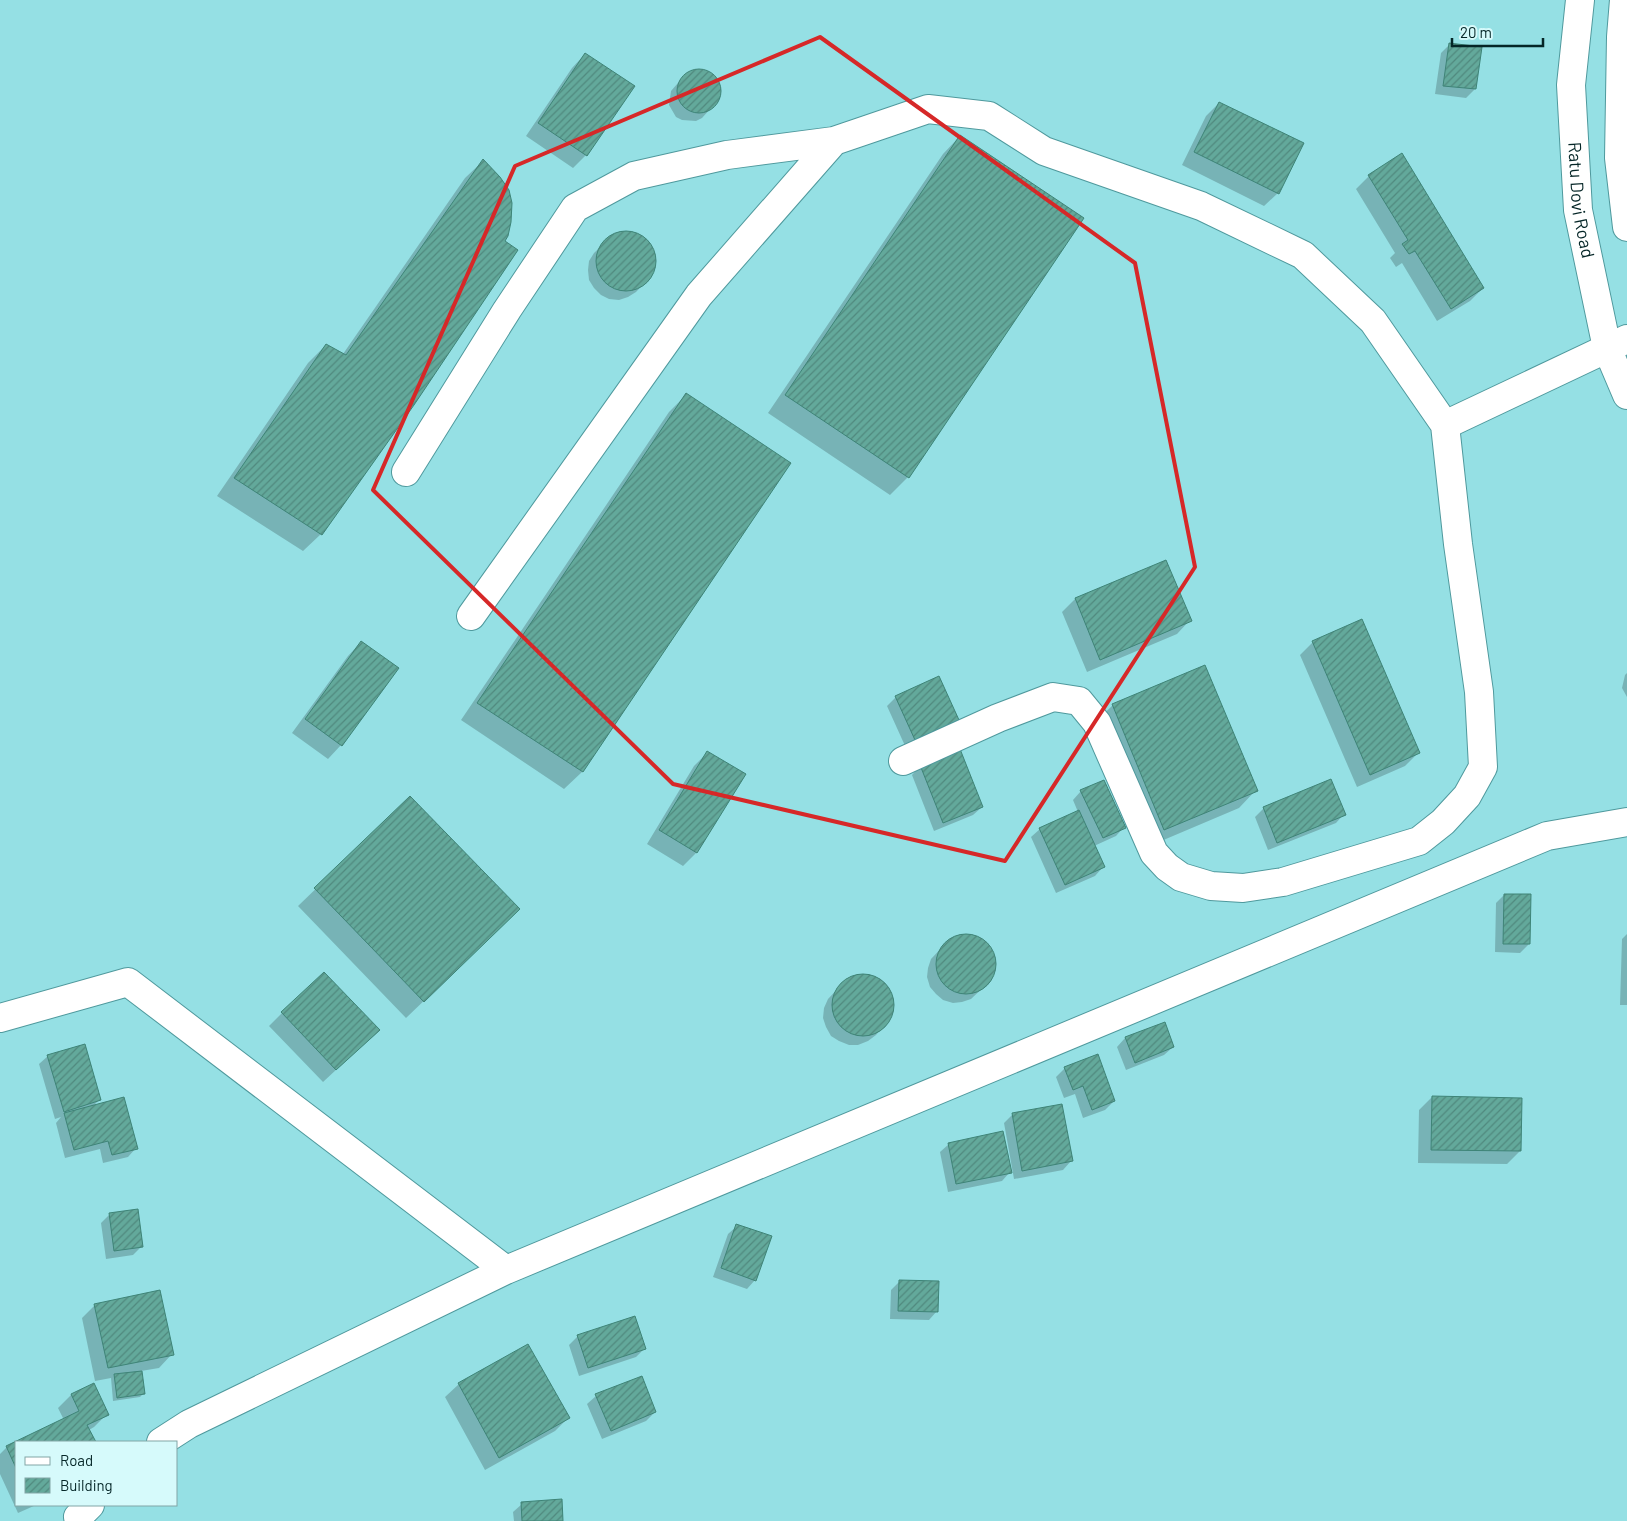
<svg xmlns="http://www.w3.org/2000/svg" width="1627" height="1521" font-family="Barlow,sans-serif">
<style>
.shadow{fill:#0003}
.building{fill:url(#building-hatch);stroke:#3e8477}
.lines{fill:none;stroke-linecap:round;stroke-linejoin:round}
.minor-casing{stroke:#4f999d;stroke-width:30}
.major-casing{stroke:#4f999d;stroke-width:30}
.minor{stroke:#fff;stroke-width:28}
.major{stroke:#fff;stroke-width:28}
.marked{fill:none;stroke:#d62828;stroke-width:4;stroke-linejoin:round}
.labels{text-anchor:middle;stroke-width:4;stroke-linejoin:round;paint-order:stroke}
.street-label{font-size:18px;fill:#052627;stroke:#d6fafb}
</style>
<defs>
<pattern id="building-hatch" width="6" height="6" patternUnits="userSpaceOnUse" patternTransform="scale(1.25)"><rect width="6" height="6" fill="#63a99b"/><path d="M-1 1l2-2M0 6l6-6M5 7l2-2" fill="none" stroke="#50897e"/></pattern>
</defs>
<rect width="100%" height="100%" fill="#95e0e4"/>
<path class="shadow" d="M1450 44 1475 89 1466 98 1435 94 1441 53Z
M585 54 586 155 573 168 526 136 572 68Z
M704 71 716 77 719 84 720 98 702 118 696 121 682 120 676 117 669 105 671 91 684 76 690 72Z
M1219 103 1278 193 1264 206 1182 165 1206 116Z
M960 136 1082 218 908 477 890 495 768 413 943 154Z
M483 161 321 534 303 551 217 496 308 363 326 345 343 354 465 178Z
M1369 176 1483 288 1470 301 1437 321 1402 263 1396 267 1390 258 1395 253 1356 189Z
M629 232 638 235 647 240 652 248 655 257V266L652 275 636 292 628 297 619 300 609 299 601 295 594 288 589 280 588 270 589 261 594 253 611 237 620 233Z
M686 395 789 463 582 772 564 789 461 720 669 412Z
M1165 561 1190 620 1177 634 1087 672 1062 612 1075 599Z
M361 642 341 745 328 759 292 733 348 656Z
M1313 642 1419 752 1405 766 1357 787 1300 655Z
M1627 673V697L1622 688 1625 675Z
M939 678 957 720 949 729 906 748 887 706 896 697Z
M1113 705 1256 790 1239 808 1147 847 1095 722Z
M708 752 744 774 696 853 683 866 647 844 694 766Z
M920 766 982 807 973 815 934 831 912 775Z
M1081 791 1124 827 1116 836 1094 846 1103 867 1095 876 1056 893 1031 837 1040 829 1078 812 1073 800Z
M410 798 501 927 406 1018 298 906Z
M1264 808 1344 814 1336 823 1268 850 1255 817Z
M1504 895 1529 944 1520 953 1495 952 1496 903Z
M1627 934V1005H1620L1622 939Z
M964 935 974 936 983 940 989 947 994 956 995 965 993 975 988 983 971 999 962 1002 953 1003 943 1000 936 994 930 987 927 977 928 968 931 959 947 942 955 937Z
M862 975 872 977 881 981 888 988 892 998 893 1007 891 1017 876 1035 868 1041 858 1045H849L839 1041 831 1036 826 1027 823 1018 824 1008 828 999 844 982 852 977Z
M282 1013 365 1043 323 1082 269 1026Z
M1164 1024 1173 1047 1164 1055 1126 1070 1117 1047 1125 1038Z
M48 1056 99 1100 92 1107 136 1148 128 1157 103 1163 100 1149 65 1158 56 1123 61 1117 55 1119 39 1064Z
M1065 1068 1114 1101 1105 1110 1083 1118 1075 1094 1064 1098 1056 1077Z
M1432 1097 1520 1151 1507 1164 1418 1163 1419 1110Z
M1013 1114 1071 1161 1063 1170 1014 1179 1004 1123Z
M949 1144 1010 1172 1002 1181 948 1192 940 1152Z
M110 1214 141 1247 133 1255 106 1259 101 1223Z
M737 1226 755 1280 747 1289 713 1277 728 1234Z
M900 1281 937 1311 929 1320 890 1319 891 1290Z
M95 1305 172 1354 159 1368 141 1371 144 1393 140 1397 113 1401 111 1378 95 1381 82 1318Z
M578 1336 645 1348 636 1357 579 1376 569 1345Z
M528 1346 568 1418 555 1431 485 1470 445 1397 459 1384Z
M93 1385 107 1414 94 1427 89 1430 94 1442H18L64 1420 58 1408 71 1395Z
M596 1396 655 1412 646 1421 602 1439 587 1404Z
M16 1443V1505H36L18 1513 0 1474V1454L7 1447Z
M522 1504 562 1521H514L513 1512Z"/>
<path class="building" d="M1449 43 1482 47 1476 89 1443 86Z
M585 53 635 86 587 156 538 123Z
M677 91a22 22 0 1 1 44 0a22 22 0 1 1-44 0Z
M1219 102 1304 143 1279 194 1194 152Z
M960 135 1084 218 909 478 785 395Z
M1402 153 1484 288 1451 309 1415 251 1409 254 1402 244 1408 240 1368 175Z
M483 159 500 177 509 190 512 203 511 222 508 236 505 241 518 250 414 405 322 535 234 478 326 344 346 355Z
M596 261a30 30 0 1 1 60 0a30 30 0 1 1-60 0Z
M686 393 791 463 583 772 477 703Z
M1166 560 1192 621 1100 660 1075 598Z
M1362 619 1420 753 1370 775 1312 641Z
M361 641 399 668 342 746 305 719Z
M1205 665 1258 791 1164 830 1112 704Z
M939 676 959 720 915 740 895 696Z
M960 749 983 807 943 823 920 765Z
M707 751 746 774 697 853 659 830Z
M1331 779 1346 815 1277 843 1263 807Z
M1104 780 1126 828 1103 838 1080 790Z
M410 796 520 909 424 1002 314 888Z
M1079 810 1105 867 1065 885 1039 828Z
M1504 894H1531L1530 944H1503Z
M936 964a30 30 0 1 1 60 0a30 30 0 1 1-60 0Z
M324 972 380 1030 336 1070 281 1012Z
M832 1005a31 31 0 1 1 62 0a31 31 0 1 1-62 0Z
M1165 1022 1174 1047 1135 1063 1125 1037Z
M85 1044 101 1100 64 1112 47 1055Z
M1098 1054 1115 1101 1092 1110 1083 1086 1073 1090 1064 1067Z
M1432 1096 1522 1098 1521 1151 1431 1150Z
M124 1097 138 1149 112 1155 108 1141 74 1150 64 1113Z
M1062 1104 1073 1161 1022 1171 1012 1113Z
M1003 1131 1012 1173 956 1184 948 1143Z
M138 1209 143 1247 114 1251 109 1213Z
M736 1224 772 1236 756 1281 721 1268Z
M899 1280 939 1281 938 1312 898 1311Z
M160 1290 174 1355 108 1368 94 1304Z
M635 1316 646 1349 588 1368 577 1335Z
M528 1344 570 1418 499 1458 458 1383Z
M142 1371 145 1394 117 1398 114 1374Z
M642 1376 656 1412 611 1431 595 1394Z
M94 1383 109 1415 87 1425 96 1442H16V1468L6 1446 79 1411 71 1394Z
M562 1499 563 1521H522L521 1502Z"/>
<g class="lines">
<g class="minor-casing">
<path id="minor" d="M1445 425 1627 339
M406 472 507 310 575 208 634 176 727 155 834 141 928 109 989 116 1044 151 1201 206 1303 255 1373 321 1445 425 1458 544 1479 692 1483 767 1467 796 1443 822 1419 841 1283 882 1243 888 1211 886 1181 877 1167 867 1154 853 1097 723 1079 701 1053 697 998 718 903 761
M471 616 699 295 834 141
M0 1018 128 982 506 1270
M161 1442 189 1424 506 1270 1547 836 1627 822
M79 1521 78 1517 90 1505"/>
</g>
<g class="major-casing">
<g id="major">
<path id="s1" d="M1580 0 1571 85 1578 210 1607 348 1627 395"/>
<path d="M1624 0 1621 37 1619 158 1627 227"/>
</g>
</g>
<use href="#minor" class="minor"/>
<use href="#major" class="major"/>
</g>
<path class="marked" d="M820 37 1135 263 1195 567 1005 861 673 784 373 490 515 166Z"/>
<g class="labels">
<g class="street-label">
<text dy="6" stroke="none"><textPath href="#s1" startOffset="201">Ratu Dovi Road</textPath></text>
</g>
</g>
<rect x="15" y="1441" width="162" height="65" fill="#d6fafb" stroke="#82a5a6"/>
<rect x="25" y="1457" width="25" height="8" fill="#ffffff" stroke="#82a5a6"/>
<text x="60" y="1466" font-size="15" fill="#052627">Road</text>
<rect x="25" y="1478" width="25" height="15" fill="url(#building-hatch)" stroke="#82a5a6"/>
<text x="60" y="1491" font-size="15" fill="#052627">Building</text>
<path d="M1452 38v8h91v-8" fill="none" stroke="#052627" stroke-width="2.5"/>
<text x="1460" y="38" font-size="15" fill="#052627" stroke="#d6fafb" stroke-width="4" paint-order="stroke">20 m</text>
</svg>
